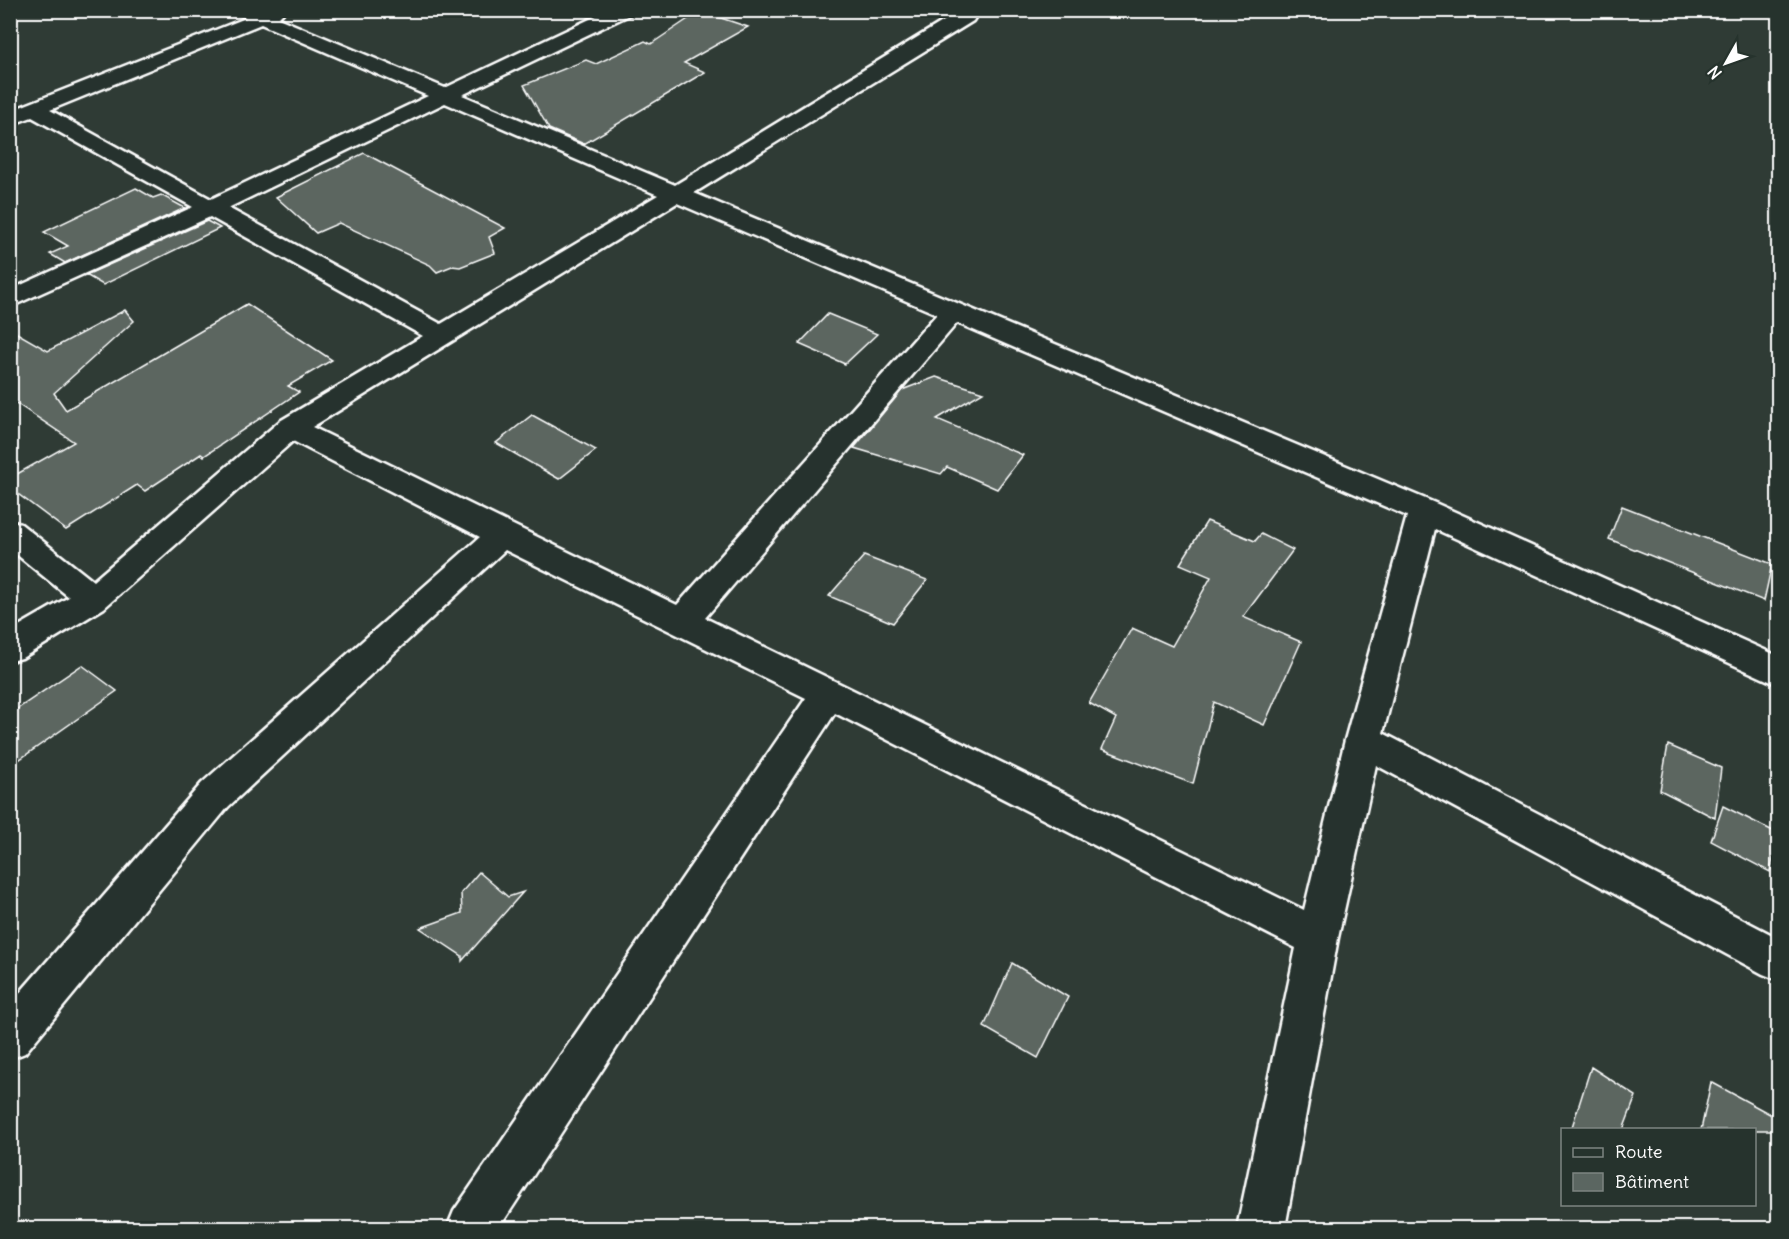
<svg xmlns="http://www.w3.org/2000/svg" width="1789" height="1239" font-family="Delius,sans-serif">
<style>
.building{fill:#5b6661;stroke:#fff;stroke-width:1.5}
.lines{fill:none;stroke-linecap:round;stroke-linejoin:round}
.minor-casing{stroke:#fff;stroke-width:5}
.minor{fill:#26332d;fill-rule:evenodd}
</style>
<rect width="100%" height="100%" fill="#2f3b35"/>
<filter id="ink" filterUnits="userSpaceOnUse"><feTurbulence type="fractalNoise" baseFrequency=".0167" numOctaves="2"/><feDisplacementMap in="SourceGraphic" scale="12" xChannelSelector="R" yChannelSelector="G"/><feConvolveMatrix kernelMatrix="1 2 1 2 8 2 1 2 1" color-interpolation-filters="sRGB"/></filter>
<g filter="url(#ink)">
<path class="building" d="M700 11 748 27 684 63 705 72 584 144 549 129 524 85 586 60 596 64 645 41 651 44Z
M364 153 505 228 489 237 495 253 460 267 452 266 437 272 430 265 339 223 316 233 276 197Z
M136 188 153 198 161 195 185 208 65 263 50 254 68 246 44 232Z
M207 221 220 228 103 285 86 275Z
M247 304 332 360 288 386 299 392 204 456 201 454 145 491 137 485 66 530 10 488V478L74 442 10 399V329L48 351 125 310 134 321 54 393 66 410Z
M828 314 877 334 845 364 799 344Z
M936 377 983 392 937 419 1023 455 997 489 947 467 941 474 854 448 902 390Z
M532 415 596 450 559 479 496 443Z
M1622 506 1772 564 1764 601 1609 539Z
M1207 521 1255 541 1261 534 1293 550 1243 617 1301 642 1264 725 1214 702 1193 784 1102 749 1116 718 1089 703 1132 628 1172 646 1211 577 1180 564Z
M864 556 927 580 893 623 829 596Z
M82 665 117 691 10 766V714Z
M1668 745 1721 768 1715 818 1660 790Z
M1723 806 1779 834 1770 872 1711 841Z
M479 872 508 897 523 892 462 961V956L420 928 462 913 461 893Z
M1012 963 1068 997 1038 1058 984 1027Z
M1591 1067 1636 1096 1623 1130H1571Z
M1711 1082 1779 1119V1130H1701Z"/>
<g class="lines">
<g class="minor-casing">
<path id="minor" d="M234 10H281L283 13 278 18 445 88 609 10H634L631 14 462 95 675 185 962 10H980L973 21 694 193 1435 503 1778 656V685L1435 529 1383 733 1778 938V980L1763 974 1376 765 1338 938 1285 1228H1237L1296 948 835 713 499 1228H447L454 1211 806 698 505 550 228 807 25 1053 10 1059V1004L202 783 480 537 293 441 104 608 22 658 10 661V631L69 597 10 549V521L21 524 93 581 280 421 423 336 210 217 10 307V290L193 207 32 117 10 125V111L246 18ZM261 24 428 96 211 199 50 110ZM445 103 658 195 441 324 228 208ZM677 203 937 314 677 605 312 427ZM957 323 1407 516 1345 740 1304 910 705 618Z"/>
</g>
<use href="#minor" class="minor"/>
</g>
</g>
<rect width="1789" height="1239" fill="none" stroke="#26332d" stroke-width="36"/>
<rect x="18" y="18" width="1753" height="1203" fill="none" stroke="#fff" stroke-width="2" filter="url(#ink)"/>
<rect x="1561" y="1128" width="195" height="78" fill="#26332d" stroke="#7d8581" stroke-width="1.5"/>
<rect x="1573" y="1148" width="30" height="9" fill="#26332d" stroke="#7d8581" stroke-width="1.5"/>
<text x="1615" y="1158" font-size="18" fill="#ffffff">Route</text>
<rect x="1573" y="1173" width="30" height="18" fill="#5b6661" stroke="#7d8581" stroke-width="1.5"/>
<text x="1615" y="1188" font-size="18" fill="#ffffff">Bâtiment</text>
<g transform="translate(1726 63) rotate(230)" stroke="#26332d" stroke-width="4.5" paint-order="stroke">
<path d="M0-4.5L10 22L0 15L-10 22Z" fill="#ffffff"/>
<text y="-9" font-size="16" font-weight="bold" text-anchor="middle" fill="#ffffff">N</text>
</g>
</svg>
